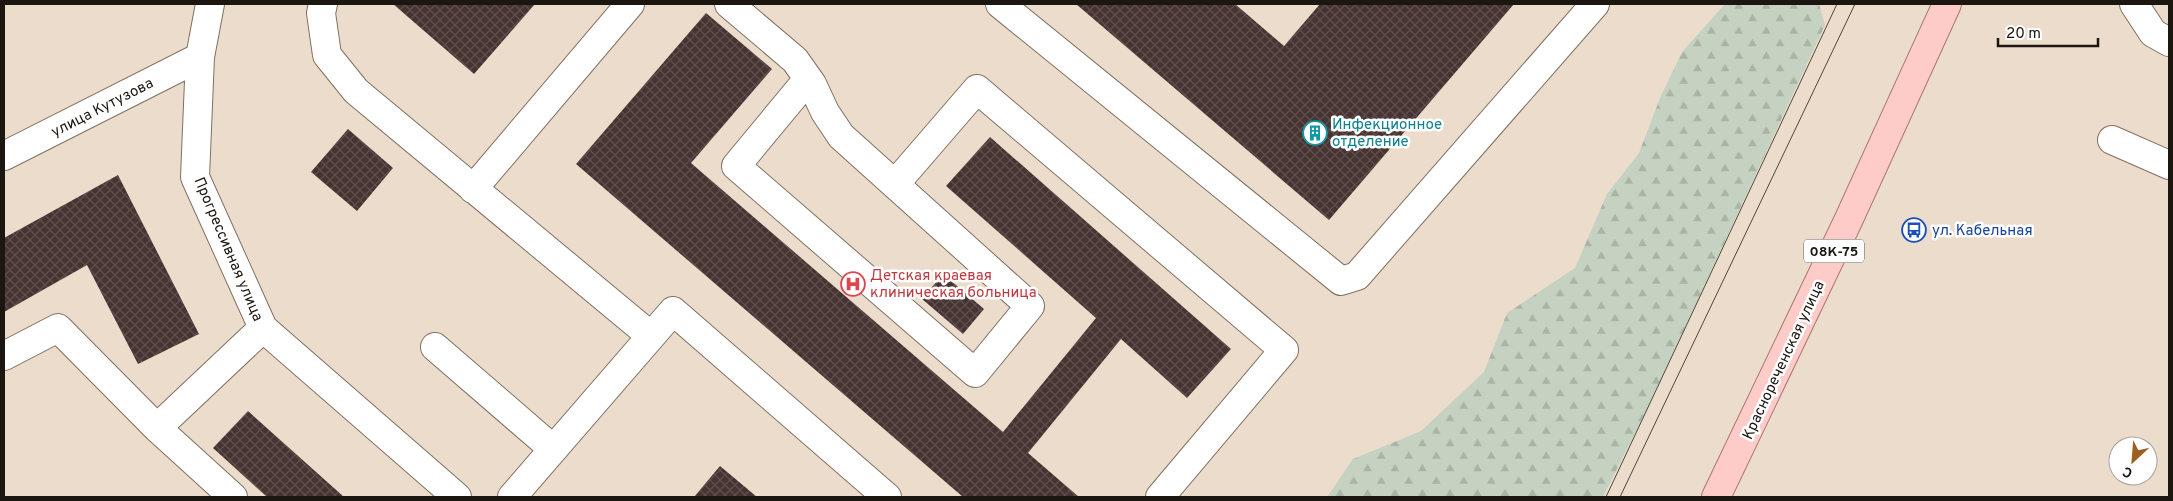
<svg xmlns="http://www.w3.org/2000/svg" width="2173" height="501" font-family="Overpass,sans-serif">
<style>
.forest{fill:url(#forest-firs)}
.building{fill:url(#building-cross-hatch)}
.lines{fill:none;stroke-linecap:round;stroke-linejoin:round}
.minor-casing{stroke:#7f7162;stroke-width:30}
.major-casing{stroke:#ad7670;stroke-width:30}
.minor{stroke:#fff;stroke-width:28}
.major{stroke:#fdccc8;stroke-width:28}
.tram{stroke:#4f473e;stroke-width:1}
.labels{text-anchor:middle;stroke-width:5;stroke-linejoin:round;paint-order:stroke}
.shield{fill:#fff;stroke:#5f5c58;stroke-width:1}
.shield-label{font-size:14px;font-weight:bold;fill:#1b1610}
.street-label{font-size:15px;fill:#1b1610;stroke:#fff}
.culture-label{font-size:15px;fill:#0d838f;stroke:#fff;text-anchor:start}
.transit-label{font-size:15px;fill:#164399;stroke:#fff;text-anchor:start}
.health-label{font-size:15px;fill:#be3a42;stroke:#fff;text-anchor:start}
</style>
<defs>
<pattern id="forest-firs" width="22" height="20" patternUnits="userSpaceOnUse" patternTransform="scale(1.25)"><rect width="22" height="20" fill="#c5d2c2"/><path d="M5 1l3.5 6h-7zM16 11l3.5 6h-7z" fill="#a9b4a6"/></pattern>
<pattern id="building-cross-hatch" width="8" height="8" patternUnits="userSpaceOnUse" patternTransform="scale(1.25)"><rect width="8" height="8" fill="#473432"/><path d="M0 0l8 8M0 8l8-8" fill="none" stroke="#5e4f4d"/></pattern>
</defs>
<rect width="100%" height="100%" fill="#ecdccb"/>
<path class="forest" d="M1725 4H1819L1825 25 1649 405 1603 497H1327L1353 459 1421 431 1484 372 1507 313 1575 268 1607 194 1639 153 1660 98 1682 52Z"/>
<path class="building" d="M393 4H535L474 74Z
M1076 4H1235L1284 46 1320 4H1514L1329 220Z
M706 13 772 69 691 163 1003 432 1096 318 946 186 990 137 1231 349 1187 398 1121 339 1028 453 1079 497H963L576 164Z
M348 129 393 168 357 211 311 172Z
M118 175 199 334 138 364 87 265 4 312V238Z
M943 274 984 309 963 334 922 299Z
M248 411 344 497H267L213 448Z
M720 466 757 497H694Z"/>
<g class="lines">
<g class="minor-casing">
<path id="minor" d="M210 4 200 57 195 177 263 328 457 497
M323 4 321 13 327 55 356 91 651 336
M729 4 795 60 812 84 825 112 841 136 1030 306 975 373 736 166 808 79
M1000 4 1341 281 1357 276 1595 4
M2134 4 2153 33 2169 42
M2112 140 2169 165
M4 156 200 57
M895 184 977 89 1284 350 1160 497
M473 189 630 4
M435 347 553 449
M4 356 58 328 157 428 233 497
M157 428 263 328
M512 497 673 311 887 497"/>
</g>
<g class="major-casing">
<path id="major" d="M1716 497 1848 221 1947 4"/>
</g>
<use href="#minor" class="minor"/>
<use href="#major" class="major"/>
<path class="tram" d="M1606 497 1837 4
M1620 497 1855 4"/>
</g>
<defs>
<g id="building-ring" transform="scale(1.25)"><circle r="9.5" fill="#fff" stroke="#0f9aa8" stroke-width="1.5"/><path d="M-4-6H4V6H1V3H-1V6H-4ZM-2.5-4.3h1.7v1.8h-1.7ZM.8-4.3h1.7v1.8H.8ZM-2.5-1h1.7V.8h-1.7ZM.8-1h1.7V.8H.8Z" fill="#0f9aa8"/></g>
<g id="bus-ring" transform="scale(1.25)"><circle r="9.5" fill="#fff" stroke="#1a4fb4" stroke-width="1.5"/><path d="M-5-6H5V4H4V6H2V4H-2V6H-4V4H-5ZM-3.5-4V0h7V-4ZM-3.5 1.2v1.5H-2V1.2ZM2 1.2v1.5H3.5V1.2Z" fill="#1a4fb4"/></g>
<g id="hospital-ring" transform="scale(1.25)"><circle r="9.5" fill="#fff" stroke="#e0444e" stroke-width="1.5"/><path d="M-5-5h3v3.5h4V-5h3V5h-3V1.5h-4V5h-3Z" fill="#e0444e"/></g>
</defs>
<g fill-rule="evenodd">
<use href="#building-ring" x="1315" y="133"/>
<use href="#bus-ring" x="1914" y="230"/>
<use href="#hospital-ring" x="853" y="284"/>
</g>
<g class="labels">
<rect class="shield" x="1804" y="239.5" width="60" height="23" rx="4"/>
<g class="shield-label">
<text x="1834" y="256">08К-75</text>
</g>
<g class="street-label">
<text transform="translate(102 107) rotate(-27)" y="5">улица Кутузова</text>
<text transform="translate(229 249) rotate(67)" y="5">Прогрессивная улица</text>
<text transform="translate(1783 360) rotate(-65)" y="5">Краснореченская улица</text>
</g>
<g class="culture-label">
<text x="1332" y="129">Инфекционное<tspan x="1332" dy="17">отделение</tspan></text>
</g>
<g class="transit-label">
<text x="1932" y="235">ул. Кабельная</text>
</g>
<g class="health-label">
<text x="870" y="280">Детская краевая<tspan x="870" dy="17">клиническая больница</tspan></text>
</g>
</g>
<rect width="2173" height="501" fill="none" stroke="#1b1610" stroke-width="10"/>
<g transform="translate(2133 461) rotate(206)"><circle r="24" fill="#ffffff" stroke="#a4a29f"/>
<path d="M0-4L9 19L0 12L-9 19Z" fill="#9b6021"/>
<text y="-8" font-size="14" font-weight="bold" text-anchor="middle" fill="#1b1610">С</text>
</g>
<path d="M1998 38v8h100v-8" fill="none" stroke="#1b1610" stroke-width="2.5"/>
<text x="2006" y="38" font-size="15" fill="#1b1610" stroke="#ffffff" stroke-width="4" paint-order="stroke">20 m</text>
</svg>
